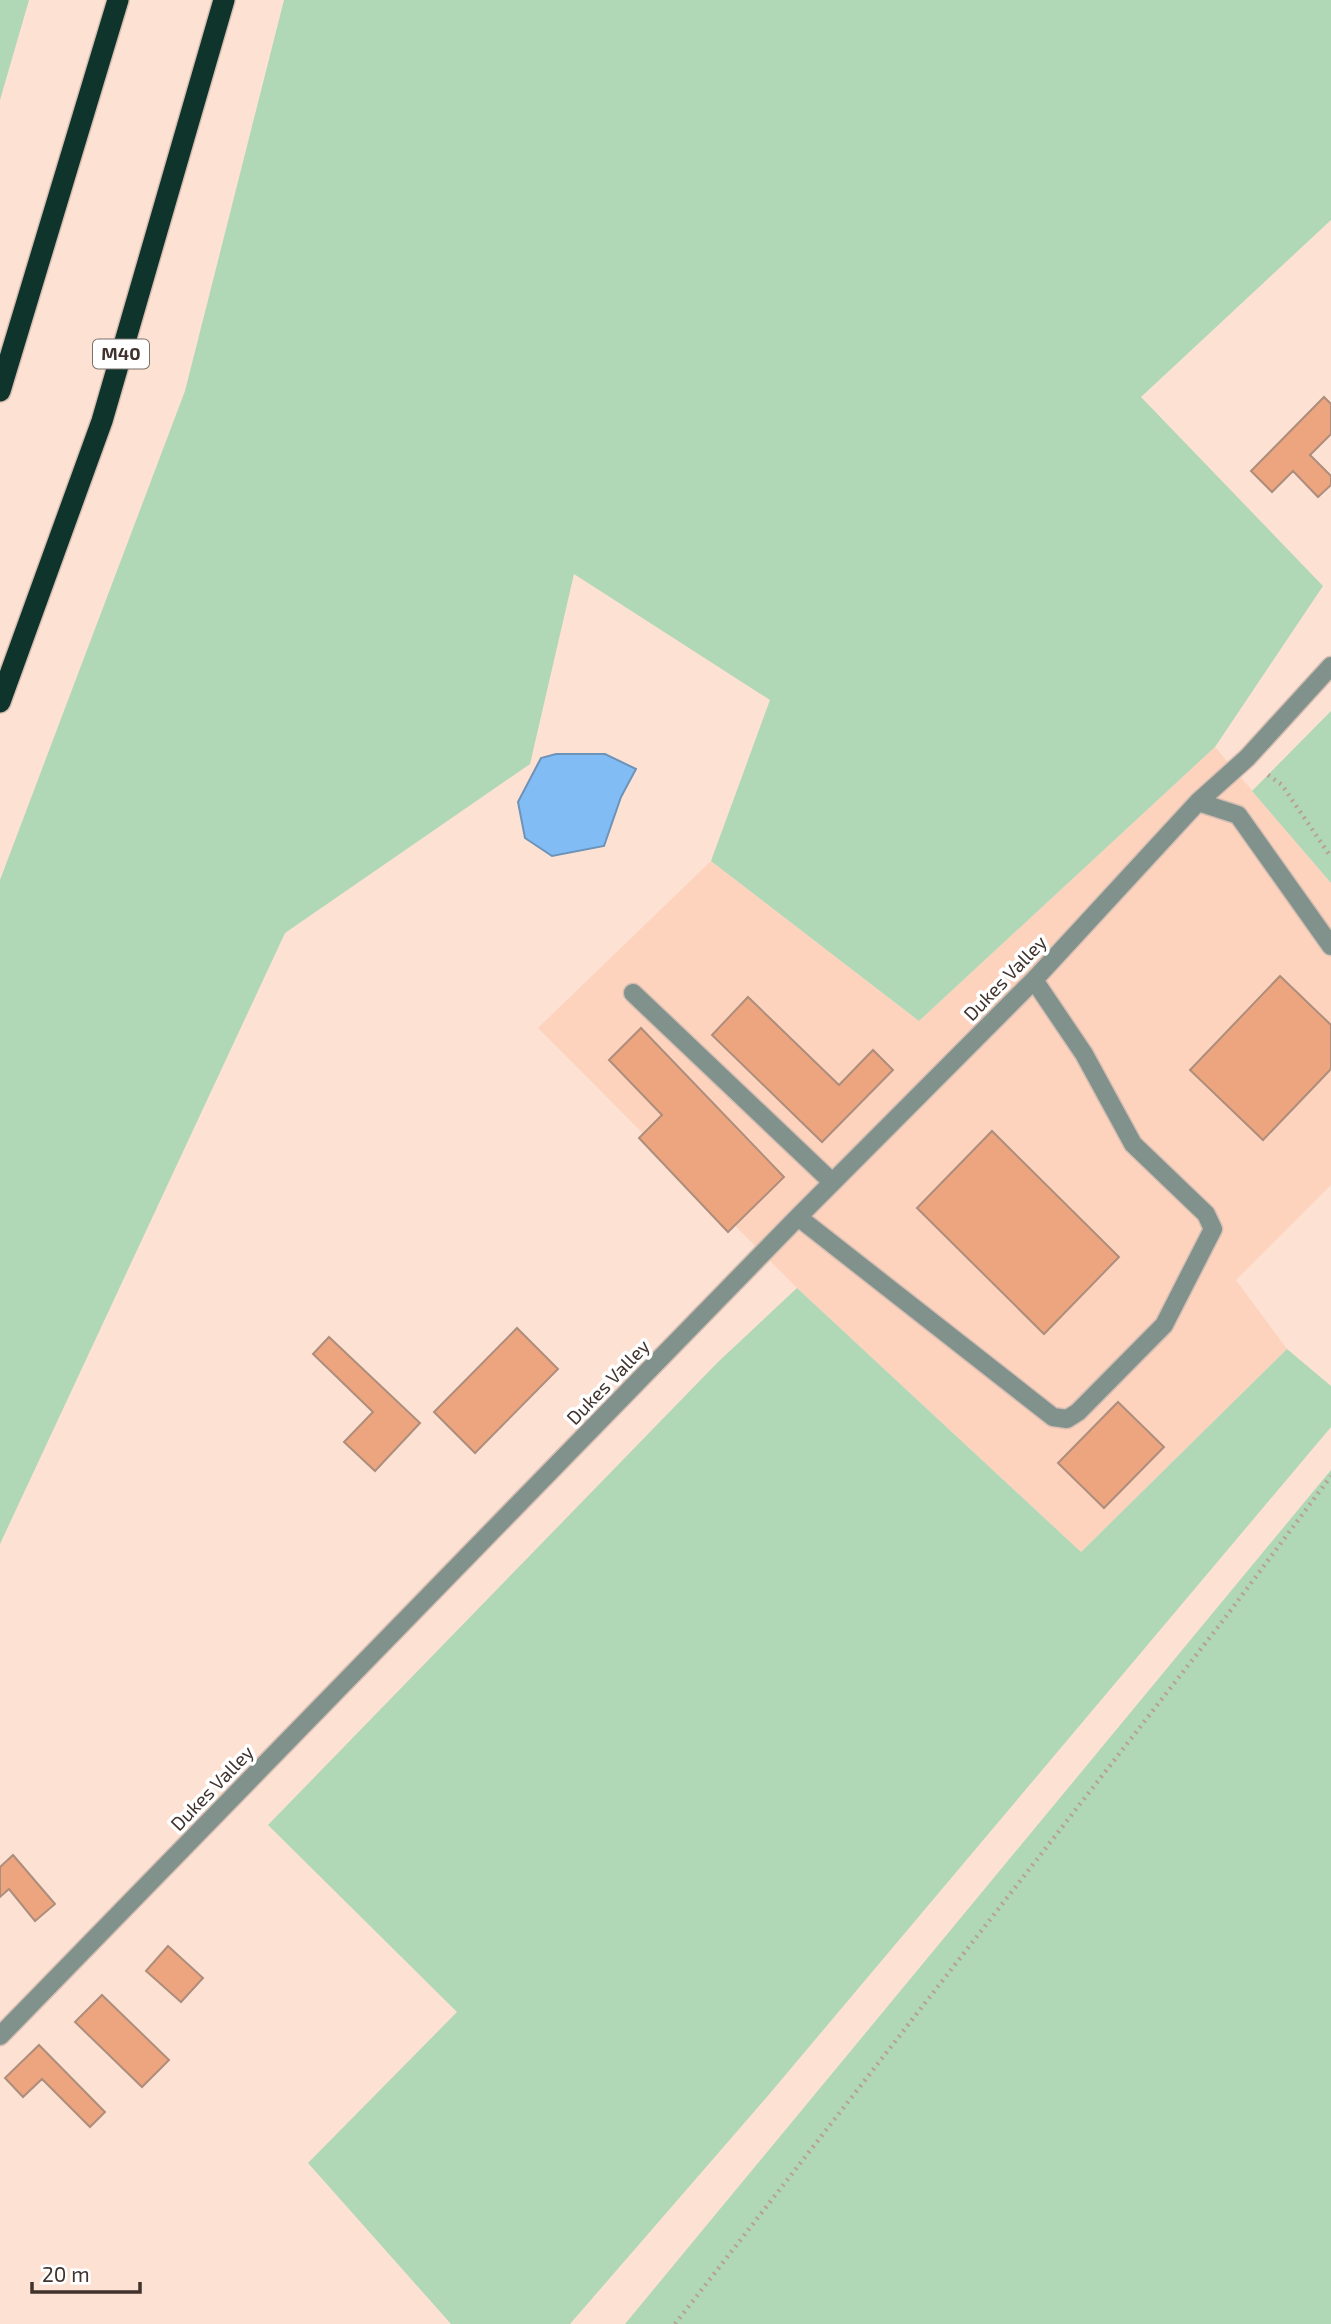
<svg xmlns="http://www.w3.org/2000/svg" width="1331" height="2324" font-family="'Exo 2',sans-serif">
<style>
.built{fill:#fdd3be}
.green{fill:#b0d8b6}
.water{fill:#81bdf4;stroke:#6e93b8;stroke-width:2}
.building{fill:#eda57f;stroke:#ad8d7c;stroke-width:2}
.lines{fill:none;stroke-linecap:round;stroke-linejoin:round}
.minor-casing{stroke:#d7beb2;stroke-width:21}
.highway-casing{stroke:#d7beb2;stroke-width:24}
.path{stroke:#b7a196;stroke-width:4.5;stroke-dasharray:2 5;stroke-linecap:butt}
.minor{stroke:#81928d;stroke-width:18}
.highway{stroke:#0e342c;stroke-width:21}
.labels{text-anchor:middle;stroke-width:7;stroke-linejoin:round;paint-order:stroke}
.shield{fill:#fff;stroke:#79706b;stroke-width:2}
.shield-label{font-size:18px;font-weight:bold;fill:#40322c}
.street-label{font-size:19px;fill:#40322c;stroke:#fff}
</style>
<rect width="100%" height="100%" fill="#fde1d3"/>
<path class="built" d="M1215 747 1331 883V1185L1236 1280 1287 1349 1081 1552 797 1288 538 1028 711 861 919 1021Z"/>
<path class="green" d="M0 0H29L0 100Z
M284 0H1331V220L1141 397 1323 586 1215 747 919 1021 711 861 770 700 574 574 530 764 285 933 0 1544V880L185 391Z
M1331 711V883L1252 791Z
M797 1288 1081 1552 1287 1349 1331 1386V1427L766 2098 570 2324H451L308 2163 457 2012 268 1825 718 1362Z
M1331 1470V2324H625Z"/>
<path class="water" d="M556 754H605L636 769 621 797 604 846 552 856 525 838 518 802 541 758Z"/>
<path class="building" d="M1324 397 1331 404V434L1310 455 1331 476V485L1318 497 1293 471 1272 492 1251 471Z
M1280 976 1331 1025V1069L1263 1140 1190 1070Z
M748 997 839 1085 873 1050 893 1070 822 1142 712 1035Z
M641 1028 784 1177 728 1232 639 1138 662 1115 609 1060Z
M992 1131 1119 1257 1044 1334 917 1208Z
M517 1328 558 1369 475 1453 434 1412Z
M329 1337 420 1423 375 1471 344 1442 373 1412 313 1354Z
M1118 1402 1164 1447 1104 1508 1058 1463Z
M13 1855 55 1904 35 1921 9 1889 0 1897V1867Z
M168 1946 203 1978 181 2002 146 1971Z
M102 1995 169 2060 142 2087 75 2022Z
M39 2045 105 2112 90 2127 42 2079 23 2097 5 2078Z"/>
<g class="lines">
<g class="minor-casing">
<path id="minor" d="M1198 802 1238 815 1331 946
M633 993 832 1182
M798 1217 1053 1417 1067 1419 1078 1412 1164 1325 1213 1229 1206 1214 1133 1144 1084 1054 1034 980
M0 2036 798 1217 1034 980 1198 802 1247 758 1331 666"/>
</g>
<g class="highway-casing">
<path id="highway" d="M0 391 118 0
M0 702 102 421 224 0"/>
</g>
<path class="path" d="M1268 775 1282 785 1331 857
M675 2324 1225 1618 1331 1476"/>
<use href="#minor" class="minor"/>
<use href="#highway" class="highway"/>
</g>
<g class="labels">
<rect class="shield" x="93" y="339.5" width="56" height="29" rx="5"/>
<g class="shield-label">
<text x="121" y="360">M40</text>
</g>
<g class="street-label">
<text transform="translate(1005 978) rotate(-46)" y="7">Dukes Valley</text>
<text transform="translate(608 1382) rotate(-46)" y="7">Dukes Valley</text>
<text transform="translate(212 1788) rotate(-46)" y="7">Dukes Valley</text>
</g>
</g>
<path d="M32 2282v10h108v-10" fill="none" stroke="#40322c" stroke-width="3.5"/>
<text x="42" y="2282" font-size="21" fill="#40322c" stroke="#ffffff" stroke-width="5" paint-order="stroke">20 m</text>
</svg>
